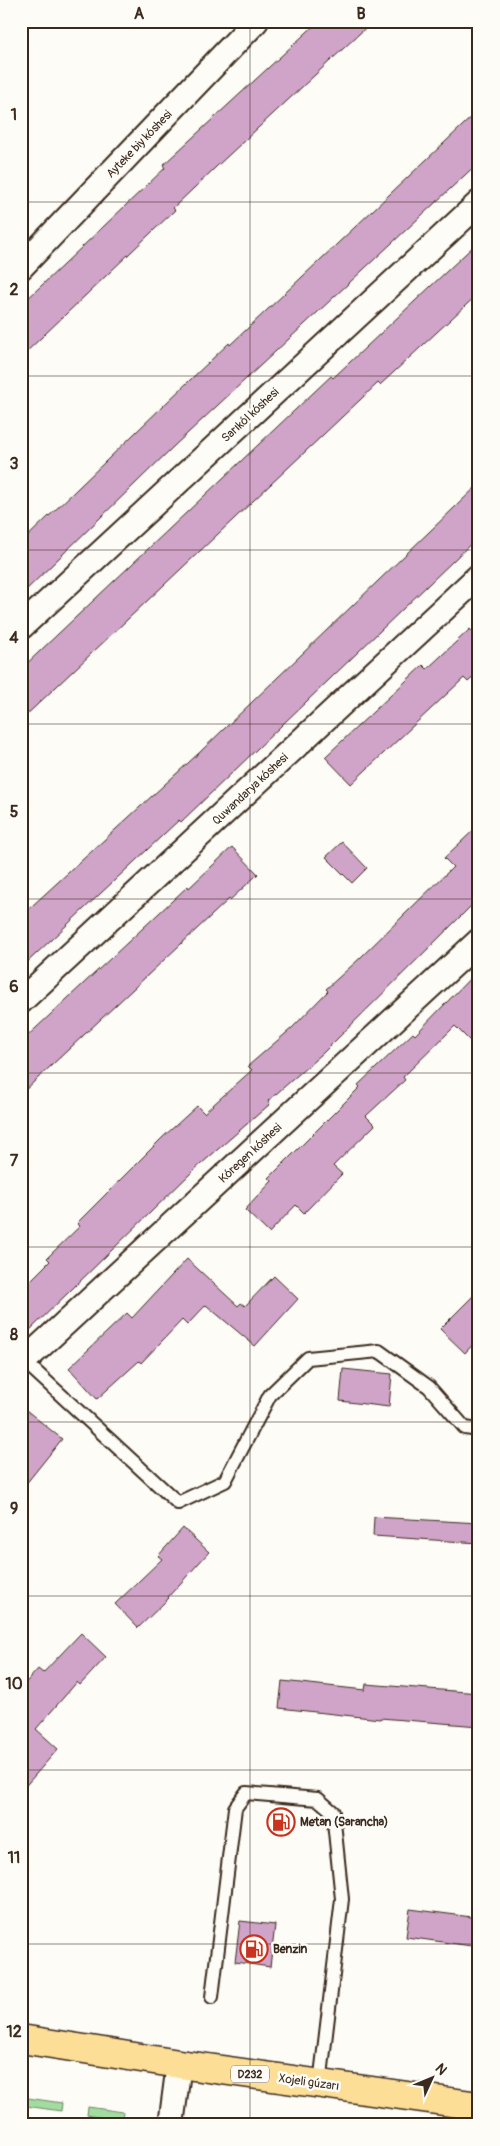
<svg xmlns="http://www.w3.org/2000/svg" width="500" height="2146" font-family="Pangolin,sans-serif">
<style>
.green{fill:#a2dca1;stroke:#6e8360}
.building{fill:#d0a4c8;stroke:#3b2a1e}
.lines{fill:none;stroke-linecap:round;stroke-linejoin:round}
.service-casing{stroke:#3b2a1e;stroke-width:16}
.minor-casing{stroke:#3b2a1e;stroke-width:28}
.primary-casing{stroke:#3b2a1e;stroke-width:31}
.service{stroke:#fdfcf7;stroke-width:12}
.minor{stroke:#fdfcf7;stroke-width:24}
.primary{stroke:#fdde96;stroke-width:28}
.grid{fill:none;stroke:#3b2a1e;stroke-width:1;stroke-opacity:0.55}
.labels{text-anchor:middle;stroke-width:5;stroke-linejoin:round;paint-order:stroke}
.shield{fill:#fdfcf7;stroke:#75695f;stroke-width:1}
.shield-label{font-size:11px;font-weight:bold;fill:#3b2a1e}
.street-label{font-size:12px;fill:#3b2a1e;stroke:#fdfcf7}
.poi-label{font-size:12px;font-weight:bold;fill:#3b2a1e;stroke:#fdfcf7;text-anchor:start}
.neatline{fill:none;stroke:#3b2a1e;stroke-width:2}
.grid-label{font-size:16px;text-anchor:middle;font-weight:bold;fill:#3b2a1e}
</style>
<rect width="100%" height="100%" fill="#fdfcf7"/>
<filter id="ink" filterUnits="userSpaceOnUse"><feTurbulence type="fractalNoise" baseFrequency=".02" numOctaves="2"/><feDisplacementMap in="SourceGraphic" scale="10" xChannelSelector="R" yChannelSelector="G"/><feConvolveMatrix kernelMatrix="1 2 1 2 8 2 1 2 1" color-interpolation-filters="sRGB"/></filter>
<g filter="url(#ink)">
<path class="green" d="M28 2098 62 2103 61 2111 26 2106Z
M88 2107 123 2112 122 2121 87 2115Z"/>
<path class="building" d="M319 21H373L216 167 173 208 175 210 21 357V305L165 168 163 165Z
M479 110V162L174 446 21 595V543L190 380 229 343 230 345Z
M479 241V293L380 385 378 383 21 720V669L331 376 333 378Z
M479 484V536L208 796 181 822 179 820 21 968V916L199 753Z
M470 629 479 638V672L468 682 464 678 351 784 325 757 423 665 427 669Z
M479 825V892L471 900 474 903 323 1053 268 1101 270 1104 193 1171 30 1330 21 1321V1290L50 1261 47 1258 80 1226 77 1223 162 1138 197 1106 204 1113 252 1070 248 1066 292 1028 328 991 326 989 358 960 453 867 444 858Z
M342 842 367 868 352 883 326 857Z
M232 847 258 874 230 900 229 899 21 1094V1042L188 886 189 888Z
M479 969V1050L455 1026 403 1077 405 1080 366 1116 375 1125 333 1166 342 1174 304 1213 296 1205 269 1233 245 1210 272 1181 269 1178 360 1087 358 1085 413 1033 415 1035Z
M187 1259 238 1306 241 1303 245 1306 274 1276 298 1299 255 1346 206 1305 187 1325 182 1320 141 1363 139 1361 97 1399 69 1368 127 1313 132 1318Z
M479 1290V1338L465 1353 440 1329Z
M343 1369 392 1374 389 1407 340 1401Z
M21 1406 62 1439 21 1490Z
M374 1517 479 1523V1543L373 1536Z
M183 1528 209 1552 168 1597 169 1598 138 1628 115 1604 162 1559 158 1556Z
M81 1633 106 1657 80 1685 77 1682 36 1729 58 1749 21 1791V1688L38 1669 43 1673Z
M282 1681 365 1690 366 1684 479 1693V1726L380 1718V1719L279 1708Z
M410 1909 479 1918V1947L406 1937Z
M240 1921 275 1925 270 1967 235 1962Z"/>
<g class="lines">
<g class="service-casing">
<path id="service" d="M24 1361 178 1503 225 1481 270 1395 308 1358 379 1351 429 1387 465 1428 479 1430
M212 1997 235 1808 246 1793 318 1799 333 1812 342 1899 320 2084"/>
</g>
<g class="minor-casing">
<path id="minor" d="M21 267 256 21
M21 627 479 203
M21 1001 479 576
M21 1364 479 941
M171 2125 179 2064"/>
</g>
<g class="primary-casing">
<path id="primary" d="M21 2039 179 2064 479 2106"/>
</g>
<use href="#service" class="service"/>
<use href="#minor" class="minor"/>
<use href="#primary" class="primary"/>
</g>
</g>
<path class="grid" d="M250 21V2125M21 202H479M21 376H479M21 550H479M21 724H479M21 899H479M21 1073H479M21 1247H479M21 1422H479M21 1596H479M21 1770H479M21 1944H479"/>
<defs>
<g id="fuel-ring" transform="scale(1.4375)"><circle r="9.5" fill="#fdfcf7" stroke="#c8321e" stroke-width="1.5"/><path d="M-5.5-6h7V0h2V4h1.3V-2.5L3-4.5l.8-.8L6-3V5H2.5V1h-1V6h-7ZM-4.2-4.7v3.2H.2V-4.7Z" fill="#c8321e"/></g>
</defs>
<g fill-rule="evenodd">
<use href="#fuel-ring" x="281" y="1822"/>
<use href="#fuel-ring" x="254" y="1949"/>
</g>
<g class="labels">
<rect class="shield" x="231" y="2065.5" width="38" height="17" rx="4"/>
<g class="shield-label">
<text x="250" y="2078">D232</text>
</g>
<g class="street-label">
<text transform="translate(139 144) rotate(-46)" y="4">Ayteke biy kóshesi</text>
<text transform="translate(250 415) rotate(-43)" y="4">Sarıkól kóshesi</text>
<text transform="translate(250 789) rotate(-43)" y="4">Quwandarya kóshesi</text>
<text transform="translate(250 1153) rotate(-43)" y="4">Kóregen kóshesi</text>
<text transform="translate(309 2082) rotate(8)" y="4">Xojeli gúzarı</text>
</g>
<g class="poi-label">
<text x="300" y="1826">Metan (Sarancha)</text>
<text x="273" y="1953">Benzin</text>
</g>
</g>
<rect width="500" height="2146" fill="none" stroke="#fdfcf7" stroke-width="55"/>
<g transform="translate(432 2078) rotate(46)" stroke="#fdfcf7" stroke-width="4" paint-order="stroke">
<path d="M0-4L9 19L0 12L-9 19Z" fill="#3b2a1e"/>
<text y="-8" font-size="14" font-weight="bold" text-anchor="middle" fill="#3b2a1e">N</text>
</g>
<rect x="28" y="28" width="444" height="2090" class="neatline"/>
<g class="grid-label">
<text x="139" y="19">A</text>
<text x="361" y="19">B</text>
<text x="14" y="120">1</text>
<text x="14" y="295">2</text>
<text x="14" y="469">3</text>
<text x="14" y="643">4</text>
<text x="14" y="817">5</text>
<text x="14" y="992">6</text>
<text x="14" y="1166">7</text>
<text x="14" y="1340">8</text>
<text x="14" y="1514">9</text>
<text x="14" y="1689">10</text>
<text x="14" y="1863">11</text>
<text x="14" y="2037">12</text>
</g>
</svg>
